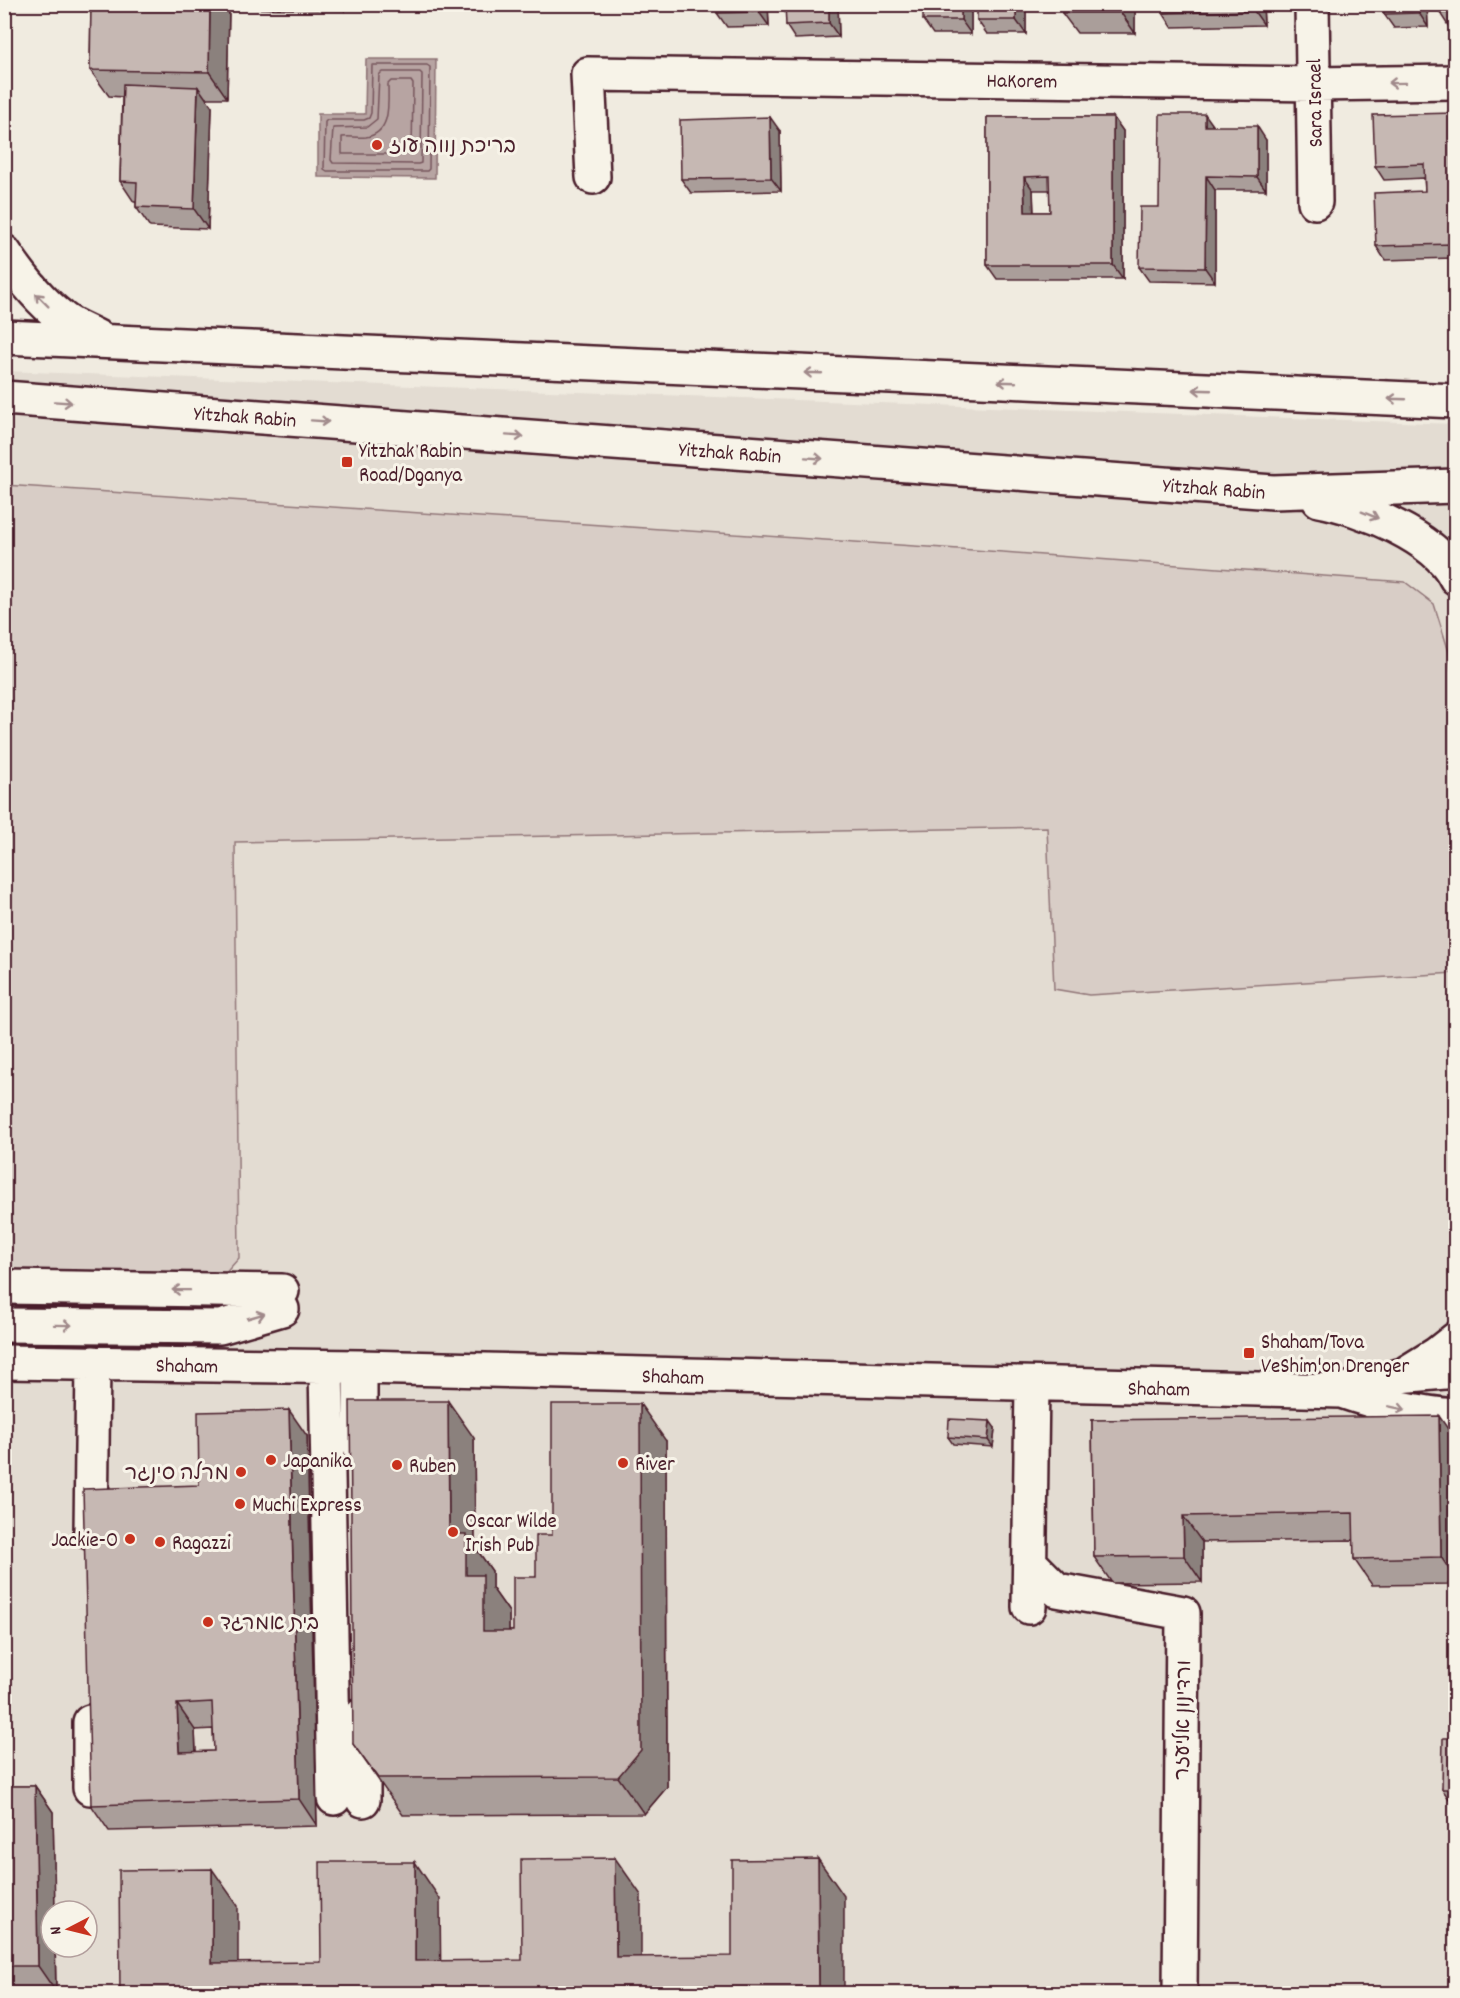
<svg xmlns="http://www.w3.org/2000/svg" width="1460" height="1998" font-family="Dekko,'Playpen Sans Hebrew',sans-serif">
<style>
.built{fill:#e3dcd2;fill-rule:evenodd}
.green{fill:#d8cdc6;stroke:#917678;stroke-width:1.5}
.water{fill:#b7a4a2;stroke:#8b6f72;stroke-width:1.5}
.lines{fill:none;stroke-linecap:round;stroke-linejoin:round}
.shore{stroke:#76545b;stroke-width:1.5}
.minor-casing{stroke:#4a1f2b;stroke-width:38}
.major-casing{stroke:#4a1f2b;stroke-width:38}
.minor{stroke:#f7f3e8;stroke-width:33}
.major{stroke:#f7f3e8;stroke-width:33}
.wall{fill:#aa9e9a;stroke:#4a1f2b;stroke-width:1.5;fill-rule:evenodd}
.shaded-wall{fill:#8b817d;stroke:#4a1f2b;stroke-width:1.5}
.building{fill:#c6b8b3;stroke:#4a1f2b;stroke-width:1.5;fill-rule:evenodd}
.oneway{stroke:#a0898a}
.poi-dot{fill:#c8321e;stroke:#f7f3e8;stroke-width:2}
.labels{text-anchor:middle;stroke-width:6;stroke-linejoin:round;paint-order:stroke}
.street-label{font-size:21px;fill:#4a1f2b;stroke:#f7f3e8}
.poi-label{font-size:21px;fill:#4a1f2b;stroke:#f7f3e8;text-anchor:start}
</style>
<rect width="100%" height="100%" fill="#f0ebe0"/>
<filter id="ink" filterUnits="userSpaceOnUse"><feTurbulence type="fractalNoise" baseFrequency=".0167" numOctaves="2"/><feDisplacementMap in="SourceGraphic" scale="12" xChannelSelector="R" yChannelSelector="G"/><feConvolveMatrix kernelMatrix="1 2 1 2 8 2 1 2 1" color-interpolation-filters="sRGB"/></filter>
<g filter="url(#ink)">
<path class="built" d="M4 371 1455 424V1993H5ZM51 1911H87V1947H51Z"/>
<path class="green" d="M4 485 1003 552 1405 582 1434 604 1449 652 1456 703 1455 973 1089 995 1054 989 1047 827 235 842 239 1258 222 1277 5 1273Z"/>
<path class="water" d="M366 59H436L435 178 318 177V114H365Z"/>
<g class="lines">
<path class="shore" d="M372 65H427L430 67 429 169 427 171H327L324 169 325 122 327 120H364L369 118 371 113Z
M382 72H420L422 74 421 163 418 164 333 163 331 160 333 128 367 127 377 119 379 75Z
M391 81H411L413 84 412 154H342V137C350 136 358 138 366 137 392 133 388 103 388 84Z"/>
<g class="minor-casing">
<path id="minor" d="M1312 4 1315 202
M593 177 588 74 1314 84 1456 82
M4 1287 282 1291
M4 1325 220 1327 282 1309
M4 1362 360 1367 1341 1391C1379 1404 1416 1413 1456 1416
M326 1367 334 1798
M360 1367V1447
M1408 1372 1437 1354 1456 1339
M1341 1391 1399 1376 1456 1371
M91 1533 93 1363
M1030 1563 1057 1590 1183 1613 1180 1994
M1029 1607 1032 1385
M363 1714V1800
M90 1788V1722"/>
</g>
<g class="major-casing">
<path id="major" d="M4 252C20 276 38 299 61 317 71 326 87 331 99 338
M4 337 1456 401
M4 398 1273 492 1456 486
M1319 500C1360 507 1437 538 1456 578"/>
</g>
<use href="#minor" class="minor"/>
<use href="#major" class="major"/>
</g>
<path class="wall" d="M91 4H344V10L229 8 227 98H206L212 107 208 229 150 227 136 207V202H134L120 181 122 97 109 96 90 70Z
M768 4 769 26 727 27 717 13Z
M838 4 839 37 795 39 786 25Z
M971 4V34H933L923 20Z
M1026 4V34H987L977 20Z
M1062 4H1135V33H1077L1062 13Z
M1263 4 1264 25 1172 27 1163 13Z
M1384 4H1427L1428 27 1394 28 1384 14Z
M1455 4V26L1449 27 1440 13Z
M1455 113V266L1453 262V258L1385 260 1376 246 1425 191 1424 178 1384 180 1375 166Z
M987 117H1113L1123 131V279H997L987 265ZM1033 190H1050V212H1034Z
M1214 126 1266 140V190H1215V282L1149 281 1139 267 1159 207Z
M780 131 781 191 691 193 681 179Z
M1092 1420 1455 1439V1584L1372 1585 1354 1559V1540L1202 1542V1582L1112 1583 1094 1557Z
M995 1428 993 1447 953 1444 948 1437Z
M307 1436 317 1826 109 1831 91 1805 199 1485ZM213 1729 214 1751 196 1752 195 1730Z
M474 1438 475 1547 492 1571V1588L509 1612V1631H513L536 1577 552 1535 666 1441 667 1787 644 1814 403 1815 353 1744Z
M1455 1738V1803H1452L1442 1789Z
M4 1786H35L53 1812 56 1992 4 1993Z"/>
<path class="shaded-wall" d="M210 4H226L229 8 227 98 209 72Z
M340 4H344V10Z
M759 4H768L769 26 759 12Z
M829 4H838L839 37 829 23Z
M961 4H971V34L961 20Z
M1016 4H1026V34L1016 20Z
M1121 4H1135V33L1121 13Z
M1254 4H1263L1264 25 1254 11Z
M1418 4H1427L1428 27 1419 13Z
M198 87 212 107 208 229 194 209Z
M1205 114 1215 128 1205 126Z
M770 117 780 131 781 191 771 178Z
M1113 117 1123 131V279L1113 265Z
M1257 126 1266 140V190L1257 177Z
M1206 176 1215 190V282L1205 268Z
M1024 177 1033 190 1034 226 1025 212Z
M448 1401 474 1438 475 1547 492 1571V1588L509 1612V1668L483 1631 466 1575 449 1534Z
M640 1404 666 1441 667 1787 644 1814 618 1777Z
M289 1410 307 1436 317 1826 299 1799Z
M1439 1416 1455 1439V1578L1441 1557Z
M990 1421 995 1428 993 1447 988 1440Z
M1183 1516 1202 1542V1582L1184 1556Z
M177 1704 195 1730 197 1779 179 1752Z
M35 1786 53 1812 55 1911H51V1947H55L56 1992 38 1966Z
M615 1858 641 1895V1994L616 1957Z
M818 1859 844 1896V1994H819Z
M415 1862 440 1899 441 1994 415 1961Z
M212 1869 238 1906V1994L212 1963Z"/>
<path class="building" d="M91 4H210L209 72 90 70Z
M717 4H759V12L717 13Z
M785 4H829V23L786 25Z
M923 4H961V20H923Z
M977 4H1016V20H977Z
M1062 4H1121V13H1062Z
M1163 4H1254V11L1163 13Z
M1384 4H1418L1419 13 1384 14Z
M1439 4H1455V12L1440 13Z
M123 84 198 87 194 209 136 207 137 182 120 181Z
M1455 113V262H1453V244L1376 246 1374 193 1425 191 1424 164 1375 166 1373 115Z
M1160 114H1205V126H1257V177L1206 176 1205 268 1139 267 1140 207H1159Z
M770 117 771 178 681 179 680 120Z
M987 117H1113V265H987ZM1049 176 1050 212H1025L1024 177Z
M350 1401H448L449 1534H466V1575H483V1631H513V1577H536V1535H552V1404H640L641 1750 618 1777 378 1778 353 1744Z
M289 1410 299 1799 91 1805 83 1489 199 1485 198 1412ZM212 1702 214 1751 179 1752 177 1704Z
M1439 1416 1441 1557 1354 1559 1353 1513 1183 1516 1184 1556 1094 1557 1092 1420Z
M949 1419 990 1421 988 1440 948 1437Z
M1443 1738H1455V1789H1442Z
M4 1786H35L38 1966H4Z
M615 1858 616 1957 732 1956V1860L818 1859 819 1994H120L119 1870 212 1869V1963L321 1962 320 1862H415V1961L522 1960 521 1859Z"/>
<defs><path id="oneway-shaft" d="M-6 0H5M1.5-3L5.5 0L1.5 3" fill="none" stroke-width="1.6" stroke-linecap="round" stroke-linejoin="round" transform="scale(1.5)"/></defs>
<g class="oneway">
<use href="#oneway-shaft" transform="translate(1397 83) rotate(179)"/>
<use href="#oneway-shaft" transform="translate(42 300) rotate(-135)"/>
<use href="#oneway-shaft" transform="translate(813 373) rotate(-178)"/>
<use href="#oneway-shaft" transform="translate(1007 382) rotate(-178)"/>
<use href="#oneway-shaft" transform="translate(1202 390) rotate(-178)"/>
<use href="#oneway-shaft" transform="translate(1397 399) rotate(-178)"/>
<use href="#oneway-shaft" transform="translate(63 402) rotate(4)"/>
<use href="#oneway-shaft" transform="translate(320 421) rotate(4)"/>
<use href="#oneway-shaft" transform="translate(515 436) rotate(4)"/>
<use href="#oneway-shaft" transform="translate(814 458) rotate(4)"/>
<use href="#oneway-shaft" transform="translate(1370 515) rotate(22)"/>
<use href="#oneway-shaft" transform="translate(181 1290) rotate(-179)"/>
<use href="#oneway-shaft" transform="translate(256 1316) rotate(-16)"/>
<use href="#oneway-shaft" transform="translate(63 1325) rotate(1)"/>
<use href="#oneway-shaft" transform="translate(1397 1408) rotate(12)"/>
</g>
</g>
<g class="poi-dot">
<circle cx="377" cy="145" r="6"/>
<rect x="341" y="456" width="12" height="12" rx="3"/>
<rect x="1243" y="1347" width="12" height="12" rx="3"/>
<circle cx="271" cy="1460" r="6"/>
<circle cx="623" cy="1463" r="6"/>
<circle cx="397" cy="1465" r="6"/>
<circle cx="241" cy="1472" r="6"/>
<circle cx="240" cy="1504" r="6"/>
<circle cx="453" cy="1532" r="6"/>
<circle cx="130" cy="1539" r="6"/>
<circle cx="160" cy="1542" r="6"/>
<circle cx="208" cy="1622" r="6"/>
</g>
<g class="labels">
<g class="street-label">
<text transform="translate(1022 80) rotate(1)" y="7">HaKorem</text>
<text transform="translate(1314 103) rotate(-91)" y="7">Sara Israel</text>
<text transform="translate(245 416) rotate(4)" y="7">Yitzhak Rabin</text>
<text transform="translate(730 452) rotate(4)" y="7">Yitzhak Rabin</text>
<text transform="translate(1214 488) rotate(4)" y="7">Yitzhak Rabin</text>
<text transform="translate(187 1365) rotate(1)" y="7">Shaham</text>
<text transform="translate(673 1376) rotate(2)" y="7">Shaham</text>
<text transform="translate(1159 1388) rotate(1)" y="7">Shaham</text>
<text transform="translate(1182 1720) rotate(-89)" y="7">ורדינון אליעזר</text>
</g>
<g class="poi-label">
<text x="389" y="152">בריכת נווה עוז</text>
<text x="359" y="457">Yitzhak Rabin<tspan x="359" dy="24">Road/Dganya</tspan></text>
<text x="1261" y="1348">Shaham/Tova<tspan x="1261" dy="24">VeShim'on Drenger</tspan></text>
<text x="283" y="1467">Japanika</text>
<text x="635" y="1470">River</text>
<text x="409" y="1472">Ruben</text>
<text x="229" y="1479" text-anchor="end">מרלה סינגר</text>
<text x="252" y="1511">Muchi Express</text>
<text x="465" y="1527">Oscar Wilde<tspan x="465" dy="24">Irish Pub</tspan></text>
<text x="118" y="1546" text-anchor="end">Jackie-O</text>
<text x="172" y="1549">Ragazzi</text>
<text x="220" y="1629">בית אמרגד</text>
</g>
</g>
<rect width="1460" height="1998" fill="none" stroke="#f7f3e8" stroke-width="24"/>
<rect x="12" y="12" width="1436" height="1974" fill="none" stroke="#4a1f2b" stroke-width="2" filter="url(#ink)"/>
<g transform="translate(69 1929) rotate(263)"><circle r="28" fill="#f7f3e8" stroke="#b29e9c" stroke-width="1.5"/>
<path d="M0-4.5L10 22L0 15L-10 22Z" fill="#c8321e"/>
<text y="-9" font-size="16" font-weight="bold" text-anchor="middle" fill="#4a1f2b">N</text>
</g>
</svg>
